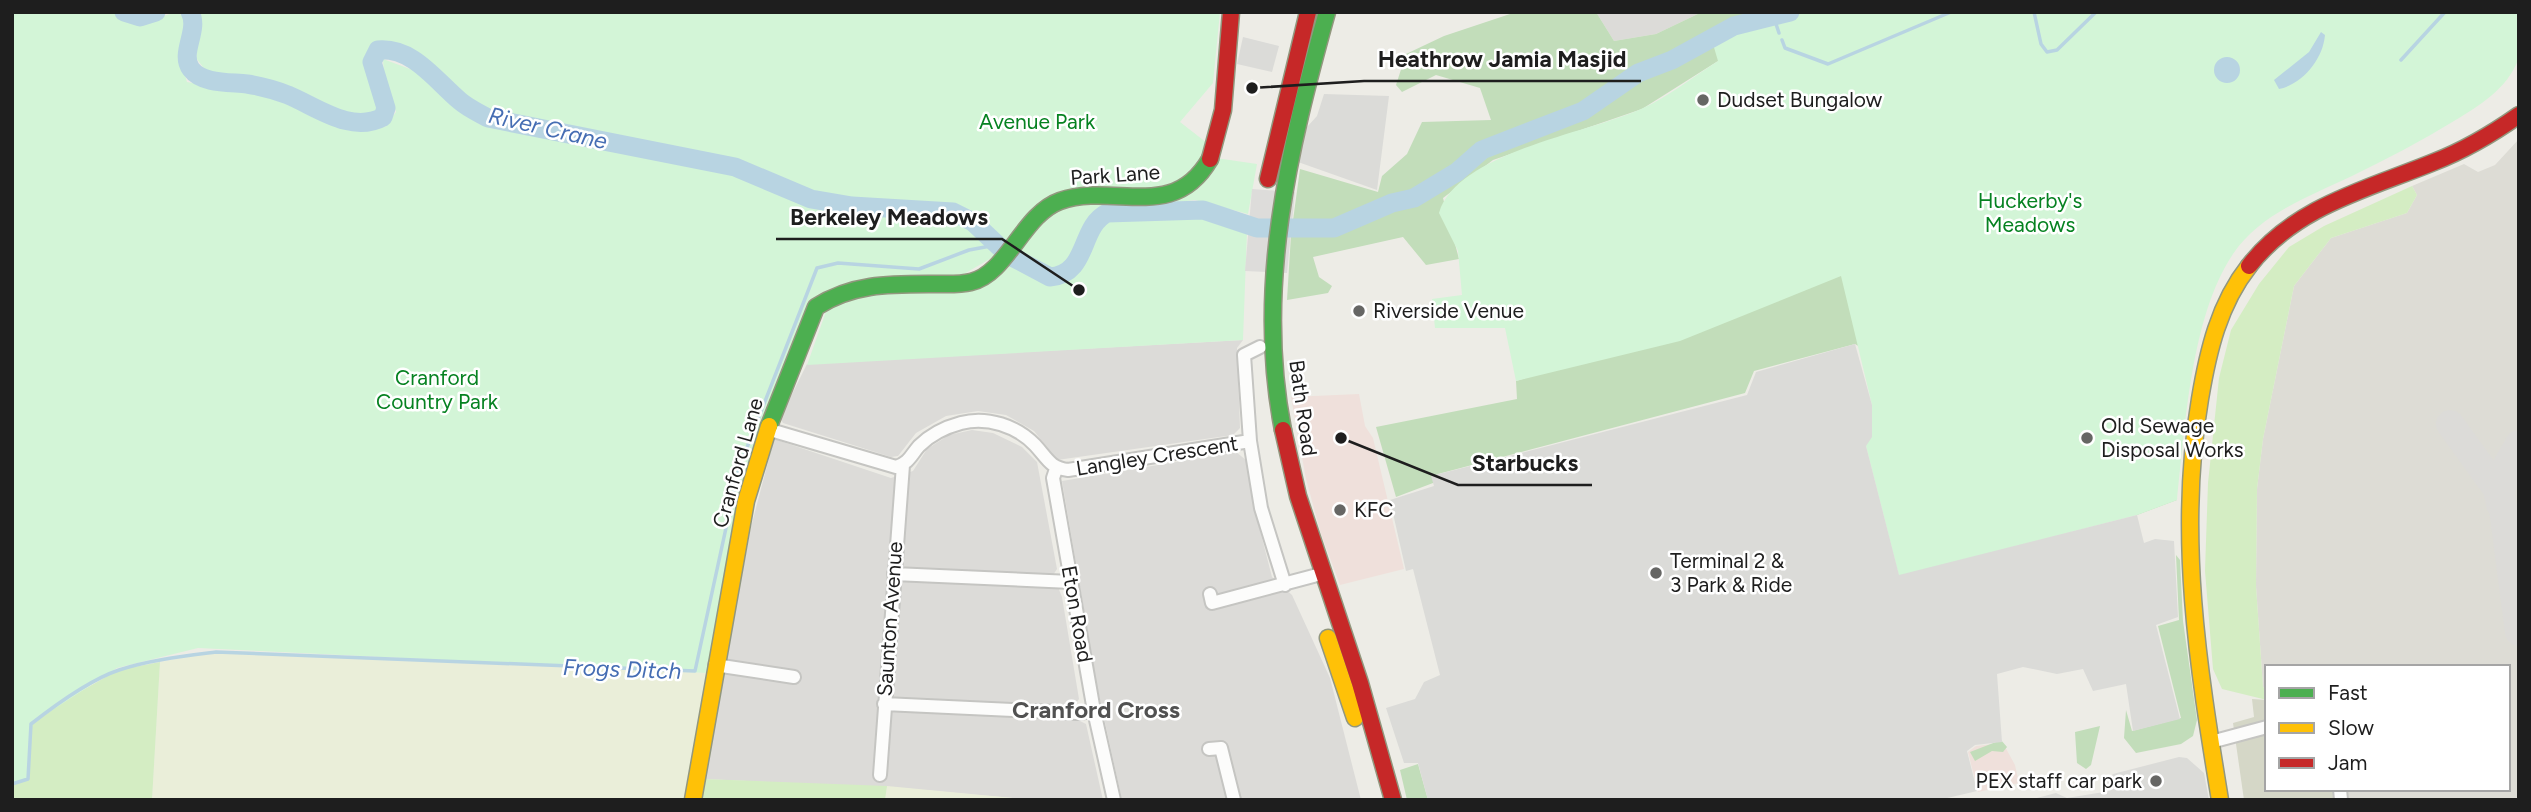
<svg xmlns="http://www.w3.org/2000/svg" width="2531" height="812" font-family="Figtree,sans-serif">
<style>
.residential{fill:#dcdbd8}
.commercial{fill:#efe0db}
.airport{fill:#dddcd5}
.construction{fill:#d5d7c7}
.farmland{fill:#eaeed9}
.grass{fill:#d4edc3}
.forest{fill:#c2ddba}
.park{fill:#d3f5d7}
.parking{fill:#dbdbd8}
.water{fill:#b8d4e2}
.pier{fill:#dddcda}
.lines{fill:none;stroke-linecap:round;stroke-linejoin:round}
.stream{stroke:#b8d4e2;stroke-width:3.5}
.river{stroke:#b8d4e2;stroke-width:19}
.taxiway{stroke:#dcdbd8;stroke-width:28}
.street-casing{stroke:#c5c5c2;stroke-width:16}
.fast-casing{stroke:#92977e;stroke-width:19}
.slow-casing{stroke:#92977e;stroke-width:19}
.jam-casing{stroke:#92977e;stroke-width:19}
.street{stroke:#fcfcfb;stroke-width:12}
.fast{stroke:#4caf50;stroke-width:16}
.slow{stroke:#ffc107;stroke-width:16}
.jam{stroke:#c62828;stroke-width:16}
.poi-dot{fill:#666664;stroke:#fff;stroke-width:2.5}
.labels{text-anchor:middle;stroke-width:5;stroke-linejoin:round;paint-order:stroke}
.poi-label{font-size:21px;fill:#1e1e1e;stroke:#fff;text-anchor:start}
.park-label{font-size:21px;fill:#068221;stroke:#fff}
.street-label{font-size:21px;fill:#1e1e1e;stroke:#fff}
.water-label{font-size:23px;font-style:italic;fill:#456db3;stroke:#fff}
.quarter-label{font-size:24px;font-weight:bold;fill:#515151;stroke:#fff}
.leader{fill:none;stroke:#1e1e1e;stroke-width:2.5}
.callout-dot{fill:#1e1e1e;stroke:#fff;stroke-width:2.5}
.callout-label{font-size:23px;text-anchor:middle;font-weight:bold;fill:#1e1e1e;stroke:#fff;stroke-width:5;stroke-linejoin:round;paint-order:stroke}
</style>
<rect width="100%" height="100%" fill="#edece6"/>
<path class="residential" d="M1596 12H1702L1656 34 1614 41Z
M1243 340 1237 348 1240 428 1233 435 1057 460 1034 431 1006 415 978 411 946 416 916 433 898 456 891 457 783 423 780 418 807 364Z
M972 430 993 433 1022 447 1037 462 1057 569 1053 575 1062 597 1079 699 1074 706 1076 719 1086 724 1103 800H1035L901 788 704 779 751 527 774 439 891 478 913 471 927 449 949 435Z
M1236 452 1246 460 1255 511 1272 577 1292 595 1330 678 1361 800H1122L1097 686 1062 481Z"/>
<path class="commercial" d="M1359 394 1365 426 1373 438 1404 569 1340 585 1321 534 1306 479 1291 397Z
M2003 743 2015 765 2019 783 1978 792 1968 752 1976 746Z"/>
<path class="airport" d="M2519 139V800H2345L2344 789H2508V667H2267V689L2263 687 2256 586 2257 489 2263 439 2294 286 2331 238 2407 213 2417 195 2412 186 2464 164 2478 172 2495 165Z"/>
<path class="construction" d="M2252 699 2267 700V789H2344L2345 800H2244L2233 723 2254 717Z"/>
<path class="farmland" d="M216 652 707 673 686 800H152L160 662Z
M887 786 1035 800H885Z"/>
<path class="grass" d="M2412 186 2417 195 2407 213 2331 238 2294 286 2263 439 2257 489 2256 586 2263 687 2267 689V700L2222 689 2213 669 2205 571 2208 483 2219 378 2231 330 2259 284 2289 247 2324 226Z
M160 662 152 800H12V784L28 779 31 724 50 709 118 670Z
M704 779 887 786 885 800H702Z"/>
<path class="forest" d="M1516 12H1596L1614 41 1656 34 1702 12H2124L2177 500 2137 515 1855 344 1754 371 1745 393 1438 474 1433 483 1396 497 1376 427 1517 399 1516 381 1536 375 1718 61 1642 109 1493 160 1443 198 1459 259 1426 265 1403 237 1313 257 1319 277 1332 286 1328 293 1287 300 1291 235 1300 169 1378 192 1382 176 1407 154 1422 122 1491 120 1480 88 1436 75 1402 92 1396 85 1406 54 1444 36Z
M2176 555 2180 560 2183 621 2197 720 2193 736 2181 744 2136 753 2124 738 2126 710 2132 731 2181 718 2158 626 2179 620Z
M2100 726 2091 765 2086 769 2077 763 2075 732Z
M2001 740 2007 747 2003 752 1992 751 1975 761 1970 752Z
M1418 764 1428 800H1407L1400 770Z"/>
<path class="park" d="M12 12H111L127 20 148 21 176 12 185 17 180 58 187 82 270 97 339 124 385 127 396 112 384 76 383 59 418 72 479 124 728 173 803 201 851 210H909L957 216 971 225 1000 253 964 274 854 283 797 333 707 673 198 648 117 668 31 724 28 779 12 784Z
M197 12H1220L1213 83 1180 122 1207 143 1216 158 1257 164 1248 214 1195 200 1103 211 1095 216 1069 268 1054 273 1041 270 1002 242 971 210 941 204 837 199 799 189 739 164 498 118C452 98 425 52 374 42L365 61 382 107 377 115H349L297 90 206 71 196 58 200 22Z
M1805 12H2519C2519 26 2523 48 2518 60 2507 89 2479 106 2454 121 2421 141 2387 159 2352 176 2310 196 2260 214 2233 254 2191 316 2185 427 2177 500L2137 515 1899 576 1866 446 1872 405 1841 276 1680 341 1516 381 1505 328H1435L1432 299 1462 295 1458 251 1439 213C1457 152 1589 133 1641 109 1668 97 1693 77 1718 61L1713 44 1735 32Z
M1198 215 1247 231 1243 340 807 365 828 306 854 293 975 287 1010 261 1031 273 1059 281 1083 261 1104 220Z"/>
<path class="parking" d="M1243 37 1279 46 1272 72 1237 64Z
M1324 94 1389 96 1377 190 1298 162 1307 127 1317 116Z
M1855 344 1872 405V437L1866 446 1899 575 2137 515 2144 543 2155 539 2174 541 2178 617 2156 625 2180 719 2133 731 2126 684 2093 691 2083 669 2057 674 2023 667 1997 674 2002 742 1975 745 1967 751 1977 791 1939 800H1428L1418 763H1404L1386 708 1415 699 1424 682 1440 675 1413 569 1406 571 1390 500 1434 486 1431 476 1747 395 1756 372Z
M2179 757 2187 758 2204 773 2209 800H2029L2056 793 2067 798 2104 792V784L2113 774Z"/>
<path class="water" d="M2321 32 2325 35C2323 59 2303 84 2279 89L2274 80 2309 52Z
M2214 70a13 13 0 1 1 26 0a13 13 0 1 1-26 0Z"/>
<path class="pier" d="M1252 189 1295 192 1287 273 1245 271Z"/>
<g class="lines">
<path class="stream" d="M2034 12 2041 44 2047 52 2057 50 2096 12
M1774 18 1779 33
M1782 40 1785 48 1828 64 1951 12
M2401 60 2445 12
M12 784 28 779 31 724C54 706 92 679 119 670 149 660 185 656 216 652L695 671 739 468 817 268 838 263 919 269 969 250 996 245"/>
<path class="river" d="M124 12 140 17 156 12
M190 12C200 30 179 53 191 69 202 84 230 82 247 84 260 86 275 90 288 95 317 107 351 134 383 117L386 108 372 62 378 50C413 47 435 80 460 101 468 108 479 113 488 118L735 167 811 199 852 206 953 212 973 222 1006 253
M1014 258 1050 277C1089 274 1079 227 1107 213L1203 210 1257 228H1334L1392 203 1414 198 1457 172 1482 150 1583 111 1638 73 1672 60 1734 26 1790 12"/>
<path class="taxiway" d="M2450 424 2497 489 2500 504
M2519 444 2506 467 2501 494 2519 632"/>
<g class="street-casing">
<path id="street" d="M1260 347 1244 355 1250 441 1261 508 1285 585
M767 429 896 467C909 463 911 455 919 446 930 435 946 427 961 423 987 416 1017 426 1035 445 1047 458 1050 468 1068 470L1250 441
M1056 469 1053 478 1094 711 1114 800
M894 574 1071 582
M1210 594 1212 603 1321 574
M715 665 794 677
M884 704 1077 713 1094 711
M2211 742 2267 727
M1209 749 1221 748 1234 800
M880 775 903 465
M2340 789 2341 800"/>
</g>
<g class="fast-casing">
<path id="fast" d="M769 426 816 307C853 283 891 284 934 284 946 284 959 285 971 282 1007 274 1023 214 1060 201 1115 182 1173 223 1210 159
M1283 430C1255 287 1289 149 1327 12"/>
</g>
<g class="slow-casing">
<path id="slow" d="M1328 638 1355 718
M693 800 746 501 769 426
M2220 800C2198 667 2177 534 2200 399 2208 351 2219 304 2249 266"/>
</g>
<g class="jam-casing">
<path id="jam" d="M1210 159 1223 110 1231 12
M1268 179 1308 12
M2249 266C2295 206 2368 189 2434 162 2465 150 2492 134 2519 115
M1283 430 1298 496 1360 683 1393 800"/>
</g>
<use href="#street" class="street"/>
<use href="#fast" class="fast"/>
<use href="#slow" class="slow"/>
<use href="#jam" class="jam"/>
</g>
<g class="poi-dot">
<circle cx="1703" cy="100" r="7"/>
<circle cx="1359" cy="311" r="7"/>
<circle cx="2087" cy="438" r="7"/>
<circle cx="1340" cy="510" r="7"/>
<circle cx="1656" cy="573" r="7"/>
<circle cx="2156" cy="781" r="7"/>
</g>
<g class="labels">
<g class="poi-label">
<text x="1717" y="107">Dudset Bungalow</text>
<text x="1373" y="318">Riverside Venue</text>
<text x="2101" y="433">Old Sewage<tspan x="2101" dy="24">Disposal Works</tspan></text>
<text x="1354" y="517">KFC</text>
<text x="1670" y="568">Terminal 2 &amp;<tspan x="1670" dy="24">3 Park &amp; Ride</tspan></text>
<text x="2142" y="788" text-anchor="end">PEX staff car park</text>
</g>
<g class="park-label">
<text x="1037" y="129">Avenue Park</text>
<text x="2030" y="208">Huckerby's<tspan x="2030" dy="24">Meadows</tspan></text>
<text x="437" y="385">Cranford<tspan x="437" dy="24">Country Park</tspan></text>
</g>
<g class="street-label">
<text transform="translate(1115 175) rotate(-4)" y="7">Park Lane</text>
<text transform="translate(1303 408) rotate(82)" y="7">Bath Road</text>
<text transform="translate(1157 456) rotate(-9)" y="7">Langley Crescent</text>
<text transform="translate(738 463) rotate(-74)" y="7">Cranford Lane</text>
<text transform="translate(1077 614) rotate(80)" y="7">Eton Road</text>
<text transform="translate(890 619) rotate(-86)" y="7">Saunton Avenue</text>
</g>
<g class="water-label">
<text transform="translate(548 128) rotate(13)" y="8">River Crane</text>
<text transform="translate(622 669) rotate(2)" y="8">Frogs Ditch</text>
</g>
<g class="quarter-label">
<text x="1096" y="718">Cranford Cross</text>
</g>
</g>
<path class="leader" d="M1252 88L1364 81H1641M1079 290L1002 239H776M1341 438L1458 485H1592"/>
<g class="callout-dot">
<circle cx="1252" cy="88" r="7"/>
<circle cx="1079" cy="290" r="7"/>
<circle cx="1341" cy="438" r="7"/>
</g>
<g class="callout-label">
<text x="1502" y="67">Heathrow Jamia Masjid</text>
<text x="889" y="225">Berkeley Meadows</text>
<text x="1525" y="471">Starbucks</text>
</g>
<rect width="2531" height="812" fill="none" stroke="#1e1e1e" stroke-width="28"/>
<rect x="2265" y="665" width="245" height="126" fill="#ffffff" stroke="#a5a5a5" stroke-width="2"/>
<rect x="2279" y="688" width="35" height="10" fill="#4caf50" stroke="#a5a5a5" stroke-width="2"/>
<text x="2328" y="700" font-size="21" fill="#1e1e1e">Fast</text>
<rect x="2279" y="723" width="35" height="10" fill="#ffc107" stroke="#a5a5a5" stroke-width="2"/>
<text x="2328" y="735" font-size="21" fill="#1e1e1e">Slow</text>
<rect x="2279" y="758" width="35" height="10" fill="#c62828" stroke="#a5a5a5" stroke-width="2"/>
<text x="2328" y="770" font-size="21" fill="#1e1e1e">Jam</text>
</svg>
